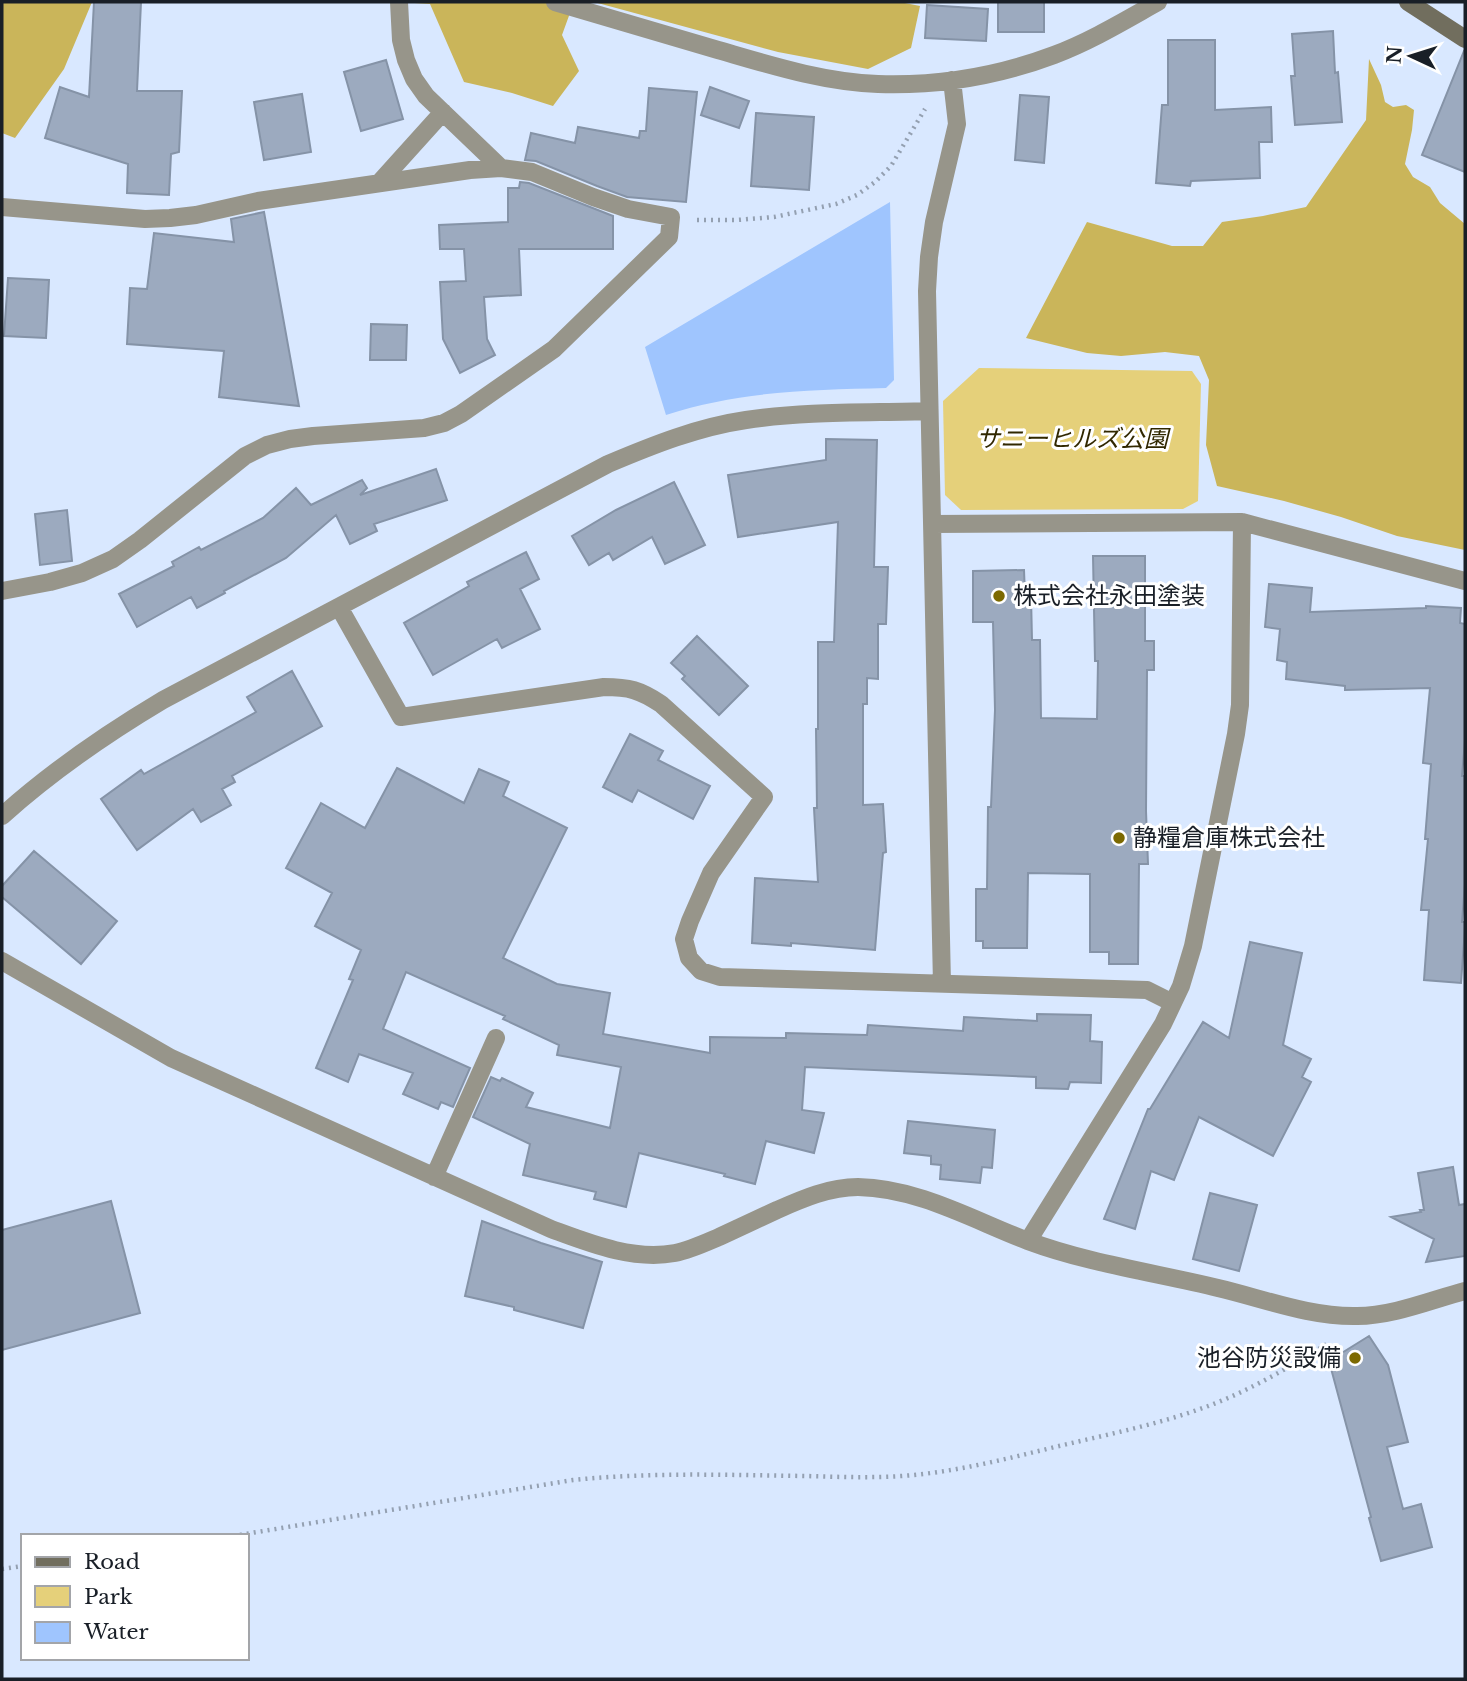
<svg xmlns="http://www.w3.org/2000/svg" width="1467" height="1681" font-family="'Libre Baskerville','Noto Sans JP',serif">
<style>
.green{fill:#e5d07a}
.forest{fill:#cab55a}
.water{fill:#9fc5fe}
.building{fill:#9caabf;stroke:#8593a7;stroke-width:2}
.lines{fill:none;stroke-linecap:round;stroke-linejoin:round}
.path{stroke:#94a0b1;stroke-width:4.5;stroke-dasharray:2 5;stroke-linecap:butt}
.street{stroke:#97958a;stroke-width:18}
.secondary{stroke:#716e5e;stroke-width:18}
.poi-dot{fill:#7c6900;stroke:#fff;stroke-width:2.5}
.labels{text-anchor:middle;stroke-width:6;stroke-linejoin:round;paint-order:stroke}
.park-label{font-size:24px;font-style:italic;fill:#312800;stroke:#fff}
.poi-label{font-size:24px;fill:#191f27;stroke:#fff;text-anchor:start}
</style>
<rect width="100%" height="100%" fill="#d9e8ff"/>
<path class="green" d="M979 368 1192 371 1201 384 1198 501 1183 509 961 510 945 495 943 401Z"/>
<path class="forest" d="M2 2H92L64 69 15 138 2 133Z
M399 2H574L562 35 579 71 553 106 512 93 464 82 430 4Z
M594 2H900L920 6 911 48 868 69 778 52Z
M1369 59 1381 85 1385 102 1393 107 1406 105 1414 110 1412 130 1405 164 1413 177 1430 187 1440 203 1465 224V550L1397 536 1341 517 1284 501 1217 486 1206 445 1209 380 1199 356 1165 352 1121 356 1087 353 1026 338 1087 222 1172 246H1203L1222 222 1263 216 1306 207 1366 120Z"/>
<path class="water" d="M890 202 894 380 886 388C810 390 739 391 666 415L645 347Z"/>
<path class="building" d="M94 2H141L137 91H182L179 152 171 154 169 195 127 193 128 164 45 138 60 87 89 97Z
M998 2H1044V32H998Z
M927 5 988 9 986 41 925 38Z
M1333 31 1335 73 1338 72 1342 122 1295 125 1291 76H1295L1292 34Z
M1168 40H1215V110L1271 107 1272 142H1259L1260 178 1191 181 1190 186 1156 183 1162 105H1168Z
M1464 51H1465V172L1422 155Z
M386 60 403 119 361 131 344 72Z
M710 87 749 101 739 128 701 115Z
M649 88 697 92 686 202 627 197 597 186 536 161 525 160 531 133 575 143 578 127 639 138 640 131H646Z
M302 94 311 152 264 160 254 102Z
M1020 95 1049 97 1044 163 1015 160Z
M756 113 814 117 809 190 751 186Z
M520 182 529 183 613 216V249H519L521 295 484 297 487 339 495 355 460 373 443 339 440 282 466 281 464 249H440L439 225 508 222V188H519Z
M264 212 299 406 219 397 224 351 127 344 130 288 147 289 154 233 234 242 231 219Z
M8 278 49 280 46 338 4 336Z
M371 324 407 325 406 360H370Z
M826 439 877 440 874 567H888L886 624H878V679L867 678V704H863V805L883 804 886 852 883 853 875 950 791 943V946L752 943 755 878 818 882 814 808H817L816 729H818V642H834L838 522 738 537 728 475 826 460Z
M436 469 447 500 374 524 377 531 350 544 336 515 286 558 224 591 225 593 197 608 191 597 137 627 119 594 174 566 172 562 199 547 201 550 263 518 296 488 311 505 362 480 367 488 360 495Z
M674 482 705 545 665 564 652 537 613 560 609 553 589 565 572 536 616 510Z
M67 510 72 561 40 565 35 514Z
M526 552 539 579 520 589 540 629 502 648 497 639 433 675 404 623 469 586 467 582Z
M1093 556H1145V641H1154V670H1147L1146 811 1148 864H1139L1138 964H1109V952H1090V874L1028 873 1027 948H983V941H976V889H987L988 807H991L995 710 993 622H973V571L1024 570 1025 596H1031L1032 640H1040L1041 718 1097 719 1098 661H1095Z
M1269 584 1312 588 1310 612 1426 608V606L1461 608 1460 623 1465 624V740L1462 776H1465V884L1462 922H1465V928L1461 983 1424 980 1429 910H1421L1428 839H1425L1431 764 1423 763 1430 688 1345 690V686L1286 679 1287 662 1277 660 1280 629 1265 627Z
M697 636 748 686 719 715 682 679 685 676 671 663Z
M292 671 322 726 232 776 235 782 222 789 231 805 201 822 193 809 137 850 101 799 141 770 144 774 256 712 247 697Z
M630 734 663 751 658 760 710 786 693 819 638 790 632 802 603 787Z
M397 768 464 803 479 769 509 782 503 796 567 828 503 958 557 984 610 993 603 1034 710 1053V1037L786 1038V1033L867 1035 868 1025 963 1031 964 1017 1037 1021V1014L1091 1015 1090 1041 1102 1042 1101 1083 1070 1082 1068 1089 1036 1088V1077L805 1067 802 1110 824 1113 814 1153 766 1141 755 1184 724 1176 725 1174 639 1153 626 1207 594 1199 596 1192 523 1175 530 1144 473 1117 491 1077 500 1081 502 1078 533 1093 526 1107 610 1128 621 1067 557 1055 559 1045 503 1019 505 1016 406 972 383 1029 470 1068 453 1107 441 1102 438 1109 403 1094 413 1073 359 1054 348 1082 316 1068 353 980 349 979 361 950 315 926 332 893 286 868 321 803 365 828Z
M34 851 117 921 81 964 2 897V886Z
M1250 942 1302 953 1283 1045 1311 1059 1302 1077 1311 1082 1273 1156 1199 1117 1174 1180 1151 1171 1135 1229 1104 1219 1148 1109H1150L1203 1022 1229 1038Z
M908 1121 995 1130 992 1168 982 1167 980 1183 940 1179 941 1165 931 1164V1156L904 1153Z
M1453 1167 1459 1205 1465 1204V1256L1426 1262 1434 1239 1391 1217 1421 1212 1420 1210H1424L1418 1173Z
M1210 1193 1257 1205 1239 1271 1193 1259Z
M111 1201 140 1313 2 1350V1230Z
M482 1221 541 1243 602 1262 583 1328 514 1310V1307L465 1296Z
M1369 1336 1388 1365 1408 1442 1387 1447 1403 1509 1421 1504 1432 1547 1381 1561 1369 1518 1371 1517 1329 1361Z"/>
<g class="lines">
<path class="path" d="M697 220H737L774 217 836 204 857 195 875 182 891 166 925 109
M233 1536 573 1480C651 1472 728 1475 806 1476 838 1477 870 1478 902 1476 956 1472 1006 1459 1059 1446 1118 1432 1181 1420 1237 1394 1269 1379 1300 1361 1330 1342
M2 1569 23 1566"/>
<path class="street" d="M399 2 401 40 406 60 414 79 426 96 501 168
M555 2C610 18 664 34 718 50 770 65 823 82 878 84 938 86 998 76 1054 55 1091 41 1124 21 1158 2
M379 183 443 112
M2 207 145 219 170 218 196 215 258 201 470 170 501 168 532 172 593 197 628 209 671 217 669 237 554 349 461 414 444 423 424 428 313 436 290 439 267 445 245 456 140 540 113 559 82 573 50 582 2 591
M932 524 1242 522 1465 581
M339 607 401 717 604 687C629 687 640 690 661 704L764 797 711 873 690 921 684 939 689 958 701 971 720 977 1147 990 1173 1003
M2 816C52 771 106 734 163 700L608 464C653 445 698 427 746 420 806 411 869 413 929 411
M2 961 171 1058 551 1229C589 1243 633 1261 675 1253 690 1250 705 1243 719 1237 738 1228 758 1219 777 1210 802 1199 829 1187 858 1187 918 1188 973 1220 1028 1241 1087 1263 1156 1273 1218 1288 1265 1299 1309 1317 1357 1316 1393 1316 1431 1300 1465 1291
M942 984 927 291 929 257 934 222 957 124 952 80
M434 1177 496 1038
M1028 1241 1163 1024 1181 986 1193 946 1236 734 1240 705 1242 522"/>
<path class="secondary" d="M1408 2 1465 39"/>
</g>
<g class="poi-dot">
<circle cx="999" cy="596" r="7"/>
<circle cx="1119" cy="838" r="7"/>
<circle cx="1355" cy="1358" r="7"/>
</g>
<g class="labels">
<g class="park-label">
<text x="1072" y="447">サニーヒルズ公園</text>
</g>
<g class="poi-label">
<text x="1013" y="604">株式会社永田塗装</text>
<text x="1133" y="846">静糧倉庫株式会社</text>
<text x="1341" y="1366" text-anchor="end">池谷防災設備</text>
</g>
</g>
<rect width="1467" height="1681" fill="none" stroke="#191f27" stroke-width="7"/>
<rect x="21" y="1534" width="228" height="126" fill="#ffffff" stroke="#a3a5a9" stroke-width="2"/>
<rect x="35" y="1557" width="35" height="10" fill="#716e5e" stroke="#a3a5a9" stroke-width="2"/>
<text x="84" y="1569" font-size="21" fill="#191f27">Road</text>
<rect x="35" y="1586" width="35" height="21" fill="#e5d07a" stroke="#a3a5a9" stroke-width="2"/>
<text x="84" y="1604" font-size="21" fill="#191f27">Park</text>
<rect x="35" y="1622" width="35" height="21" fill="#9fc5fe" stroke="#a3a5a9" stroke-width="2"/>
<text x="84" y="1639" font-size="21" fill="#191f27">Water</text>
<g transform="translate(1411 56) rotate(274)" stroke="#ffffff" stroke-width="5" paint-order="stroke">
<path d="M0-5L12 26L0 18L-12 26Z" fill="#191f27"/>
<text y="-10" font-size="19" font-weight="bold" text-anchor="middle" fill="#191f27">N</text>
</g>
</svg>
